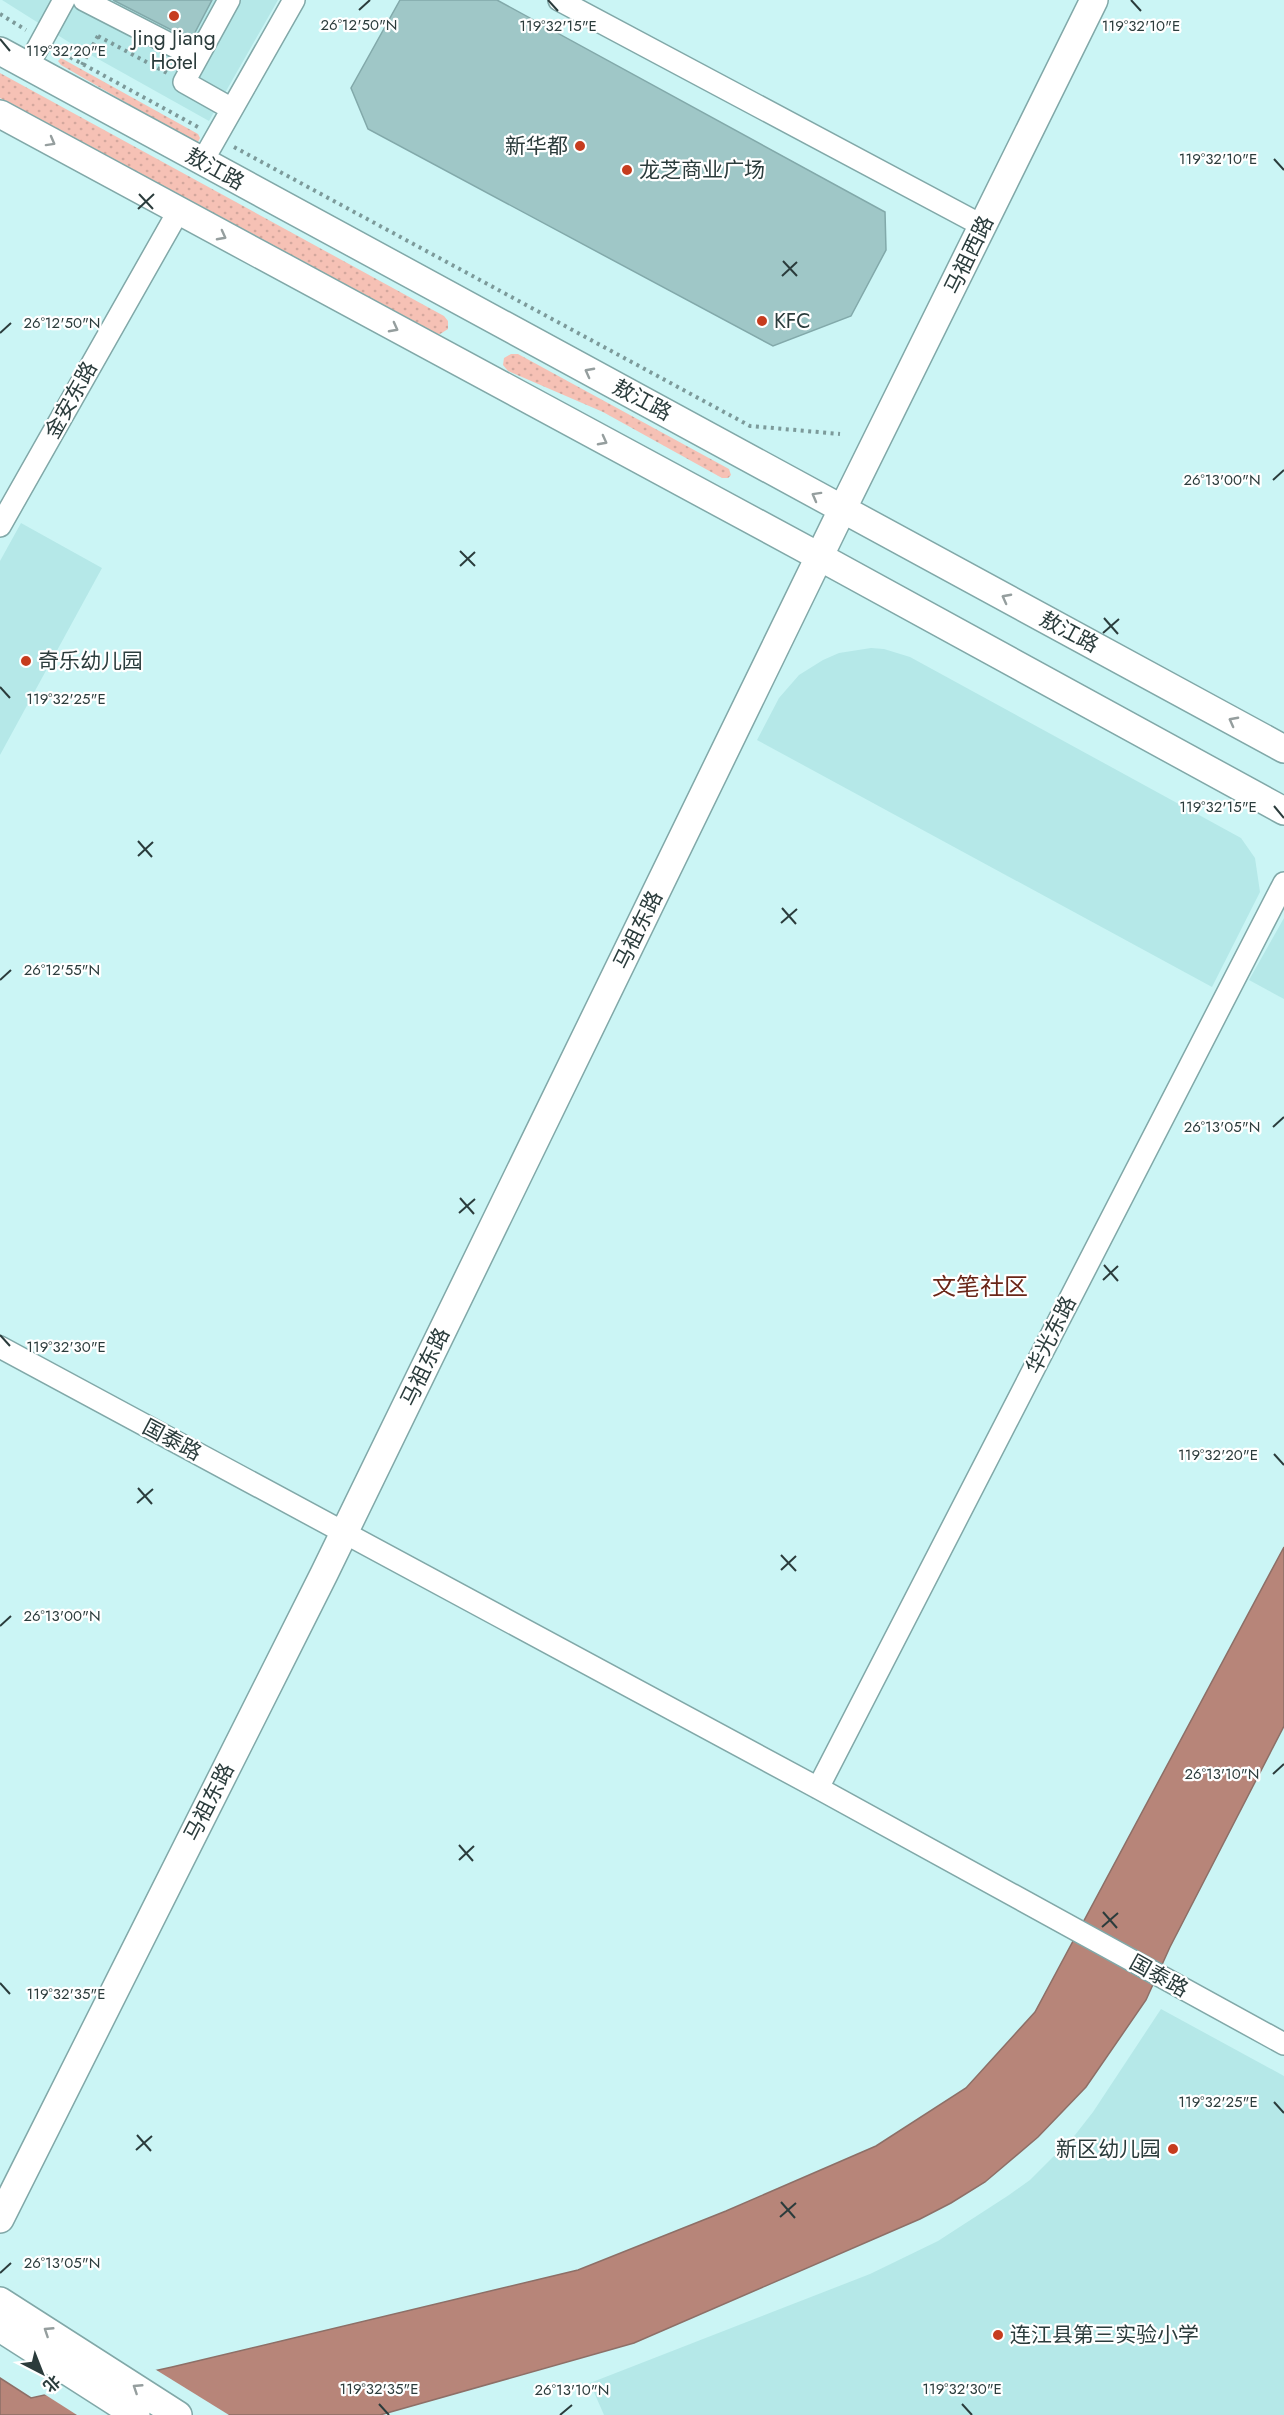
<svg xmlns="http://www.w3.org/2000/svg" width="1284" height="2415" font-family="Jost,'Noto Sans SC',sans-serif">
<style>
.built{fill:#b5e8e8}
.grass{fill:url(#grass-dots)}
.water{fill:#b78579;stroke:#8d6f67;stroke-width:1.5}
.pier{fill:#cbf5f5}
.building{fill:#9fc7c7;stroke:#82a9aa;stroke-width:1.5}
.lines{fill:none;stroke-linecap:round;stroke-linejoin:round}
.minor-casing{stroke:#81a8a8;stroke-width:24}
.major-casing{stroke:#81a8a8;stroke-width:30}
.path{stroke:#7c9a9a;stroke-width:4;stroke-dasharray:3 4.5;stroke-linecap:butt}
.minor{stroke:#fff;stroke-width:21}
.major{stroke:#fff;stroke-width:27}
.oneway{stroke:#959e9e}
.ticks{fill:none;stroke:#2b3c3c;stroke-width:2}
.poi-dot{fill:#c63c1e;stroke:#fff;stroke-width:2}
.labels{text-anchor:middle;stroke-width:4.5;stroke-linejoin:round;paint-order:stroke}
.poi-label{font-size:21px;fill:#2b3c3c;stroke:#fff;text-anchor:start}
.street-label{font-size:21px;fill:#2b3c3c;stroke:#fff}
.quarter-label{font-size:24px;fill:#692618;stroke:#fff}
.ticks-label{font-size:15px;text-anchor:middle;fill:#2b3c3c;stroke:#fff;stroke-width:4.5;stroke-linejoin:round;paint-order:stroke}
</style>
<defs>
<pattern id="grass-dots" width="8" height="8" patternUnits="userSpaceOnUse" patternTransform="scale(1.5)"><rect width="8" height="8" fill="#f6c1b5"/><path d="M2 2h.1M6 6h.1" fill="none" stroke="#d3a79d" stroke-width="1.8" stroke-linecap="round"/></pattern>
</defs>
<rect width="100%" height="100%" fill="#cbf5f5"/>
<path class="built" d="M2 0H278L209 121 75 46Z
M21 523 102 568 0 755V561Z
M871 648 884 649 910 657 1241 838 1255 858 1260 892 1212 987 757 740 779 698 799 675 823 660 839 653Z
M1284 918V999L1249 980Z
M1161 2009 1284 2076V2415H604L590 2383 870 2274 938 2241 1009 2195 1030 2180 1075 2135 1093 2112Z"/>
<path class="grass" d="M61 58 198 134 200 138 198 142H194L61 65 58 61Z
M0 73 444 316 448 321V329L440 334 430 333 0 98Z
M511 354H518L729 469 731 475 728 478H722L603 412 508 371 503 365 504 358Z"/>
<path class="water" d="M1284 1547V1726L1170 1947 1146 2000 1086 2087 1038 2137 985 2182 951 2203 920 2219 634 2343 380 2415H0V2378L31 2398 172 2367 578 2270 726 2211 876 2146 966 2088 1035 2012Z"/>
<path class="pier" d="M153 2368 229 2415H77L41 2392Z"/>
<path class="building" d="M113 0H212L191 40Z
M400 0H497L885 212 886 250 851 316 773 346 368 129 351 88Z"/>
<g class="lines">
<g class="minor-casing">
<path id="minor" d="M84 0 197 58
M229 0 184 82 232 109
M559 0 983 226
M28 66 64 0
M202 162 294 0
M0 526 178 212
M0 1347 818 1788 1284 2044
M818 1788 1284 883"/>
</g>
<g class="major-casing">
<path id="major" d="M0 51 1284 749
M0 114 820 557 1284 811
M0 2219 324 1574 842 510 1094 0
M0 2301 178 2415
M0 2328 136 2415"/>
</g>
<path class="path" d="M0 14 26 30
M98 36 167 73
M57 50 198 127
M82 65 99 34
M234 147 750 426 840 434"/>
<use href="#minor" class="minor"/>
<use href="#major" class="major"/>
</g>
<defs><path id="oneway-chevron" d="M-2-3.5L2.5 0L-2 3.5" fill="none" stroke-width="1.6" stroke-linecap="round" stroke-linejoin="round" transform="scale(1.5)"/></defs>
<g class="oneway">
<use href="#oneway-chevron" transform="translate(51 142) rotate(29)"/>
<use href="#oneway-chevron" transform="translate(222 236) rotate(28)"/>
<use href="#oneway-chevron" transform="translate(394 328) rotate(28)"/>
<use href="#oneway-chevron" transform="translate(589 372) rotate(-152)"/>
<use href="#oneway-chevron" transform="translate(603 441) rotate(28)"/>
<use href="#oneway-chevron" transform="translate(816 496) rotate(-151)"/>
<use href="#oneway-chevron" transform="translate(1006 598) rotate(-152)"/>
<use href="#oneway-chevron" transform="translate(1233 721) rotate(-152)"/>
<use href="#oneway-chevron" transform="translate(48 2331) rotate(-147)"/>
<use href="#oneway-chevron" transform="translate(137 2388) rotate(-147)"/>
</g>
<path class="ticks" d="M548 0 558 11M1131 0 1141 11M359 10 370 0M0 39 10 51M1274 159 1284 170M139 194 153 209M138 209 154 194M783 261 797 276M782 276 797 262M0 333 11 323M1273 480 1284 470M460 551 475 566M460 566 475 552M1104 618 1118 634M1103 633 1119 619M0 687 10 698M1274 806 1284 818M138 841 152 857M138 856 153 842M782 908 796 924M781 923 797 909M0 980 11 970M1273 1127 1284 1117M460 1198 474 1214M459 1213 475 1199M1104 1265 1118 1281M1103 1280 1118 1266M0 1335 10 1346M1274 1454 1284 1465M138 1488 152 1504M137 1503 153 1489M781 1555 796 1571M781 1570 796 1556M0 1626 11 1616M1273 1774 1284 1764M459 1845 473 1861M459 1860 474 1846M1103 1912 1117 1928M1102 1927 1118 1913M0 1983 10 1994M1274 2102 1284 2113M137 2135 151 2151M136 2150 152 2136M781 2202 795 2218M780 2217 796 2203M0 2273 11 2263M379 2404 389 2415M962 2404 972 2415M560 2415 572 2405"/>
<g class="poi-dot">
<circle cx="174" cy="16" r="6"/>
<circle cx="580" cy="146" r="6"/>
<circle cx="627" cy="170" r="6"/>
<circle cx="762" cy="321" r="6"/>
<circle cx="26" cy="661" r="6"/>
<circle cx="1173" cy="2149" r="6"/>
<circle cx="998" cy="2335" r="6"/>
</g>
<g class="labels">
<g class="poi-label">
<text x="174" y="45" text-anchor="middle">Jing Jiang<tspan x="174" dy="24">Hotel</tspan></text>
<text x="568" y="153" text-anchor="end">新华都</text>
<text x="639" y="177">龙芝商业广场</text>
<text x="774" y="328">KFC</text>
<text x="38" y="668">奇乐幼儿园</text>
<text x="1161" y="2156" text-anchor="end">新区幼儿园</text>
<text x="1010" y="2342">连江县第三实验小学</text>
</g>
<g class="street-label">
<text transform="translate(215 169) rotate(29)" y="7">敖江路</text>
<text transform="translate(969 255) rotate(-64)" y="7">马祖西路</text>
<text transform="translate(71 400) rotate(-61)" y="7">金安东路</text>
<text transform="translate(642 400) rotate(28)" y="7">敖江路</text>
<text transform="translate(1069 632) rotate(28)" y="7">敖江路</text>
<text transform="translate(638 930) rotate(-64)" y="7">马祖东路</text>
<text transform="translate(1051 1335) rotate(-63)" y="7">华光东路</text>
<text transform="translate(425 1367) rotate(-64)" y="7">马祖东路</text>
<text transform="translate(172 1440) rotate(28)" y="7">国泰路</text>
<text transform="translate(209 1802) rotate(-63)" y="7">马祖东路</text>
<text transform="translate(1159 1976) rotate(29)" y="7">国泰路</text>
</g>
<g class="quarter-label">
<text x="980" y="1295">文笔社区</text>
</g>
</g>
<g class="ticks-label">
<text x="359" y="30">26°12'50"N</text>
<text x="558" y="31">119°32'15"E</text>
<text x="1141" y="31">119°32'10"E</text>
<text x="66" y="56">119°32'20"E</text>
<text x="1218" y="164">119°32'10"E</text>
<text x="62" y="328">26°12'50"N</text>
<text x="1222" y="485">26°13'00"N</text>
<text x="66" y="704">119°32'25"E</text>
<text x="1218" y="812">119°32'15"E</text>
<text x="62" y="975">26°12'55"N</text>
<text x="1222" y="1132">26°13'05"N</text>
<text x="66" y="1352">119°32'30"E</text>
<text x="1218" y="1460">119°32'20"E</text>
<text x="62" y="1621">26°13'00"N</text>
<text x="1222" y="1779">26°13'10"N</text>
<text x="66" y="1999">119°32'35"E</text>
<text x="1218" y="2107">119°32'25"E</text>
<text x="62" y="2268">26°13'05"N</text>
<text x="379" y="2394">119°32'35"E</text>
<text x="962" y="2394">119°32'30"E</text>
<text x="572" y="2395">26°13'10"N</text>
</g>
<g transform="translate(42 2373) rotate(138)" stroke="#ffffff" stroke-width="4.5" paint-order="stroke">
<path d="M0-4.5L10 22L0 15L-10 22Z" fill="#2b3c3c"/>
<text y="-9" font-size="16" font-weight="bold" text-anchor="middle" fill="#2b3c3c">北</text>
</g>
</svg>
